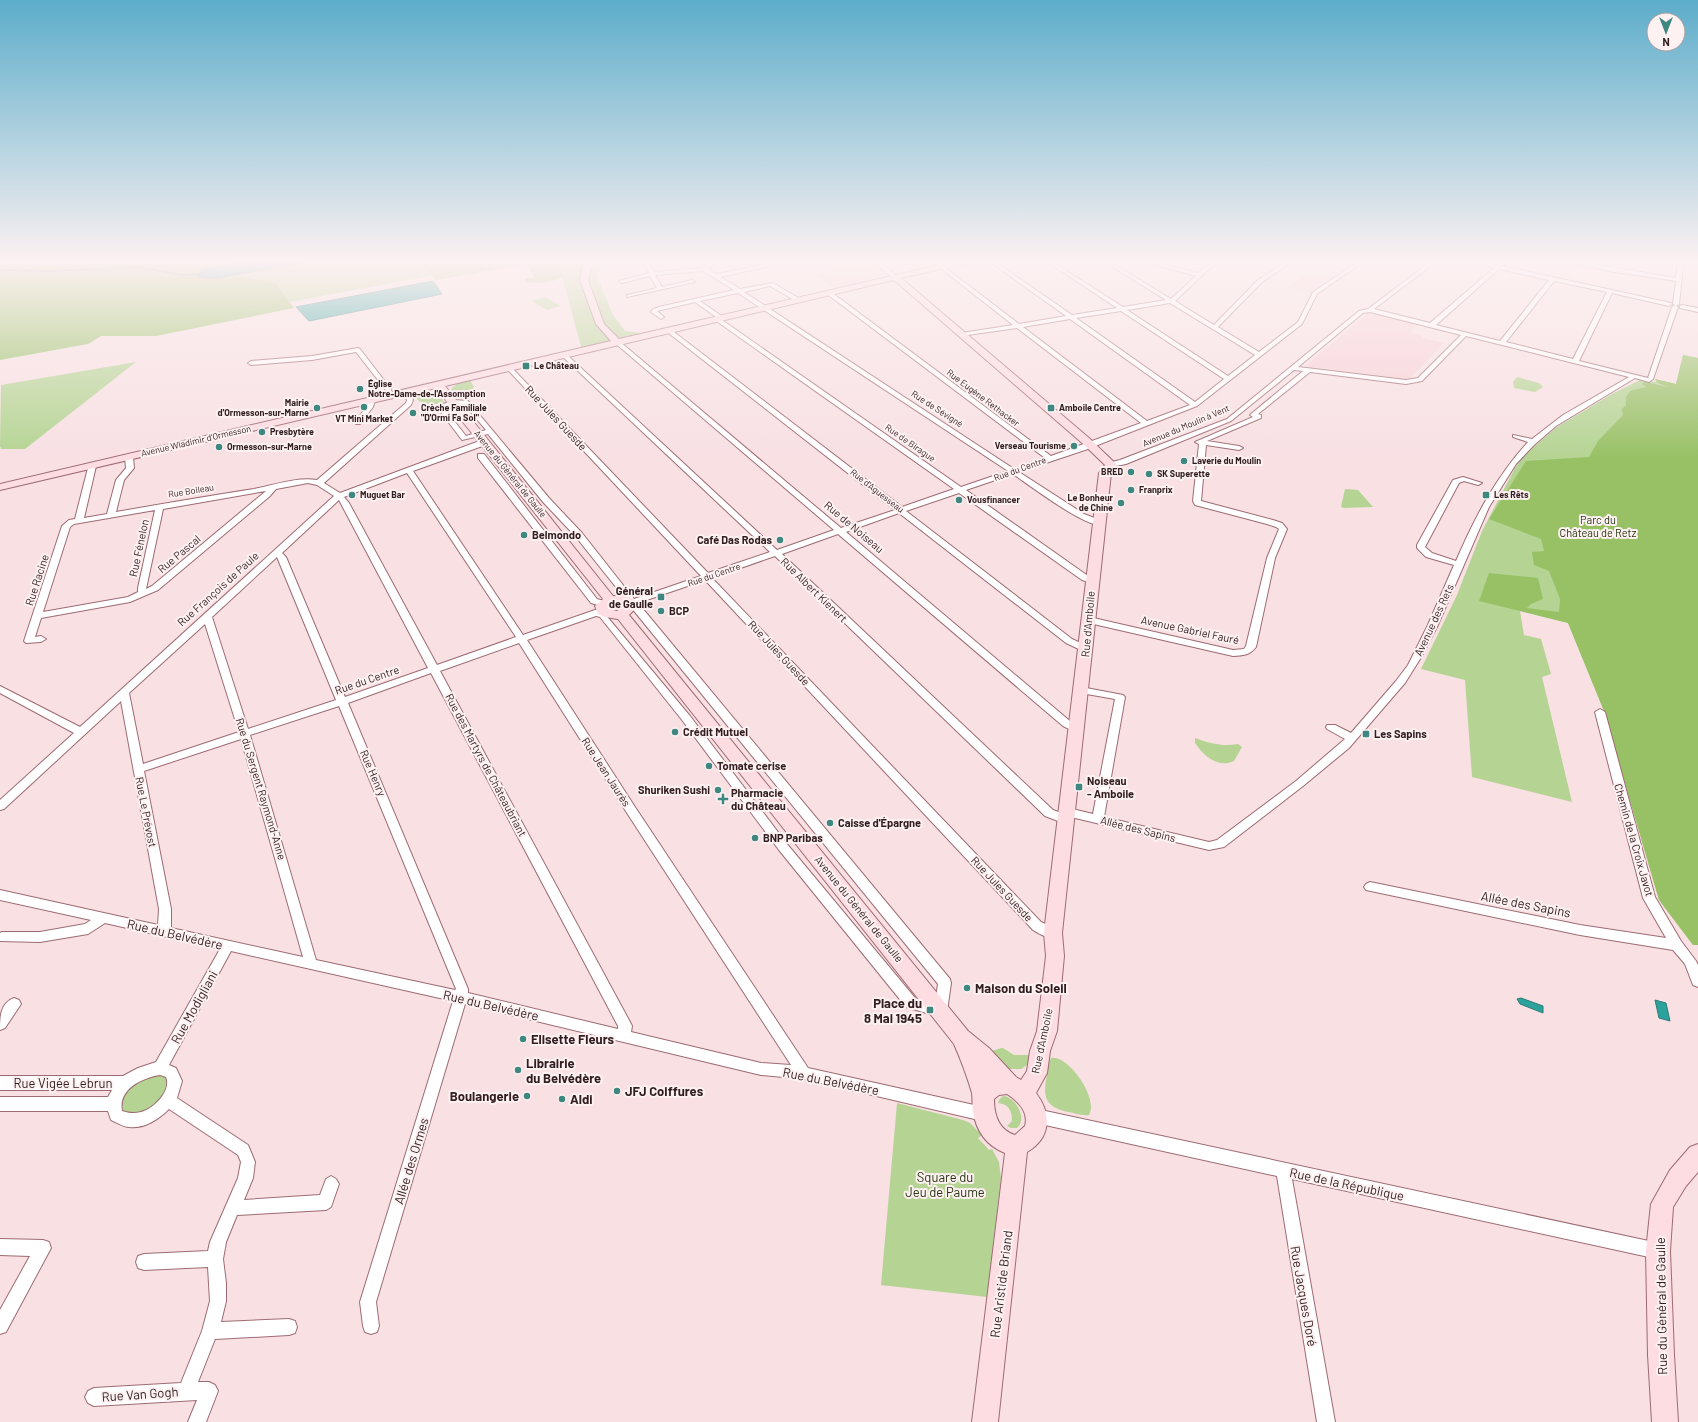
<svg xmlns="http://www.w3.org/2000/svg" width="1698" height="1422" font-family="Barlow,sans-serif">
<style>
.built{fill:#f7cfd5}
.green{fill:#b5d493}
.forest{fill:#98c166}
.water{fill:#2ba39c;stroke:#2d7b77}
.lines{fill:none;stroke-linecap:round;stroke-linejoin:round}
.stream{stroke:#2d7b77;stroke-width:1.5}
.street-casing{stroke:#9d6b73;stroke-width:2}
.secondary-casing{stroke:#9d6b73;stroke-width:2}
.street{fill:#fff;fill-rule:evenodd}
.secondary{fill:#fddce2;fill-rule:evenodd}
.poi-dot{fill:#3f8781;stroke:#fdf1f2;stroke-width:1.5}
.labels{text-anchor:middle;stroke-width:4;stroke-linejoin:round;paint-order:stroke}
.far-poi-label{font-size:9px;font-weight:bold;fill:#321e21;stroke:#fdf1f2;text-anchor:start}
.far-street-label{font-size:9px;fill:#321e21;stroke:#fdf1f2}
.street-label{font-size:11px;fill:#321e21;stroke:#fdf1f2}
.park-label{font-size:11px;fill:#263510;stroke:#fdf1f2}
.poi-label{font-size:11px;font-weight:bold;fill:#321e21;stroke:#fdf1f2;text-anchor:start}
.near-street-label{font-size:13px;fill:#321e21;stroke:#fdf1f2}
.near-poi-label{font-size:13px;font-weight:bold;fill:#321e21;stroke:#fdf1f2;text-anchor:start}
.near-park-label{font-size:13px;fill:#263510;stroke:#fdf1f2}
</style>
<rect width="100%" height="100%" fill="#f8e0e3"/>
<path class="built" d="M870 260 887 275 836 288 812 274 858 263 857 262Z
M1311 271 1332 276 1315 288 1317 289 1312 293 1287 287Z
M1367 314H1377L1418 324 1410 332 1421 335 1423 338 1444 343 1409 379 1309 367 1306 365Z"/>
<path class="green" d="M326 259H414L431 276 290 302 276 283 240 276 217 278Z
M557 259H612L602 265 597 276 613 315 625 331 641 333 603 346 582 350Z
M545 297 561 306 547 310 531 301Z
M1683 355 1698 358V945H1693L1659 900 1604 711 1568 623 1520 611 1524 635 1541 639 1551 674 1542 677 1572 802 1472 777 1465 680 1421 669 1457 595 1482 531 1515 468 1525 454 1557 427 1612 394 1640 380 1656 382 1655 379 1676 384Z
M136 362 25 449H0L2 448 0 447 1 385Z
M1517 377 1539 383 1543 387 1535 392 1514 388 1513 382Z
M470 380 474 387V391L467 397 459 400 451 389 457 384Z
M423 391 437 393 445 403C432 405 419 406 413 393Z
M1345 489 1358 490 1373 507 1344 508 1341 507Z
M1195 738C1209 743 1223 747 1238 744L1242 747 1234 761C1218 769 1203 755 1195 743Z
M1001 1048H1003L1014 1055H1030L1027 1065 1021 1069H1009L989 1052Z
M1051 1058C1069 1055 1099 1099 1089 1115 1082 1116 1075 1113 1068 1112 1036 1105 1046 1087 1049 1062Z
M152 1073 167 1076 171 1084 153 1109 133 1115 124 1112 121 1108V1098L128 1087Z
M1003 1096C1016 1097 1028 1119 1017 1128H1011L1007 1126 1012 1121C1012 1111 1009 1104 998 1103L999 1100Z
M897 1103 963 1120 970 1123 982 1135 978 1138 989 1150 992 1149 999 1162 1001 1178 987 1297 881 1285Z"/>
<path class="forest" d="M0 259H263L205 269 198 274 210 278 240 276 276 283 294 308 156 336H101L88 344 0 360Z
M414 259H557L562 277C551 283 539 283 526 282L525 279 535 277 526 264 436 280Z
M1683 355 1698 358V945H1693L1659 900 1604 711 1568 623 1479 601 1489 573 1538 578 1543 599 1531 604 1527 608 1559 612 1560 599 1549 571 1534 565 1532 552 1544 551 1541 539 1489 519 1526 461 1589 457 1598 441 1623 415 1622 409 1626 405V397L1630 391 1646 387 1642 384 1645 382 1668 387 1658 383 1655 379 1676 384Z"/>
<path class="water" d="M263 259H326L217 278 201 277 197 275 205 269Z
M433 281 442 294 309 321 296 307Z
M1521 998 1543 1006V1013L1520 1004 1517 999Z
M1655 1000 1666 1003 1670 1021 1659 1018Z"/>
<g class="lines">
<path class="stream" d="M0 270 53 271 138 267 183 275 201 274"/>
<g class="street-casing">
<path id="street" d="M642 259H646L654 272 703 268 715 259H720L708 269 717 274 791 259H800L721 277 740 289 773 283 800 299V301H796L770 286 744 292 1014 469 1045 458 827 294V292H831L1051 456 1141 423 1017 328 960 336 959 335 962 333 1013 325 929 259H934L1019 324 1066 316 986 259H991L1072 315 1117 308 1043 259H1048L1123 307 1166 300 1100 259H1105L1171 299 1196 276 1135 259H1142L1198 273C1206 266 1215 259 1225 259L1210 268 1175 301 1214 325 1258 280 1291 259H1296L1262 282 1218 327 1259 352 1298 322 1313 292 1362 259H1367L1317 294 1302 324 1197 406 1085 450 1019 472 1084 514 1102 521V525C1086 528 1029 485 1013 474L966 490 1088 576 1096 580 1095 582 1092 583 1082 580 959 493 906 511 1072 639 1089 647 1091 649 1089 651H1083L1066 643 899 513 846 532 1071 722 1081 727 1082 729 1081 731H1073L1063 726 838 534 782 554 1053 810 1064 814 1062 812 1064 809 1068 808 1093 814 1115 699 1081 693 1076 690 1081 687 1123 695 1125 697 1104 817 1209 842 1217 840 1296 781 1345 739 1327 729 1326 727 1327 725H1335L1351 733 1396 681 1408 665 1427 627 1454 565 1426 557 1417 548V545L1453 480 1463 477 1482 483 1478 485 1464 481 1459 483 1425 547 1432 553 1456 561C1475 517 1496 477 1528 442L1513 437V435L1532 439 1563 415 1629 377 1466 336 1422 381 1406 384 1310 372 1258 414 1261 415V418L1207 441 1239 446 1243 448 1239 450 1206 445 1201 501 1273 520 1282 523 1287 529 1275 558 1256 647C1249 656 1243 655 1233 656L1089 623 1084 620 1089 617 1233 650 1244 649 1246 646 1267 558 1279 529 1276 527 1267 524 1195 505 1193 501 1199 444 1195 442 1253 417 1250 415 1251 414 1303 371 1294 370 1231 421 1126 464 1111 467 1107 465 1108 463 1120 460 1227 419 1359 311 1368 309 1434 259H1440L1374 309 1430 323 1494 268 1459 259H1467L1497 265 1504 259H1509L1502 266 1671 303 1672 304 1669 306 1612 293 1579 361 1648 378 1672 307 1675 305 1673 304 1676 281 1609 271 1554 259H1564L1676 278 1678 259H1684L1679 304 1676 306 1678 307 1653 379 1649 382 1635 378 1556 426 1534 445 1516 464 1489 507 1437 627 1420 659 1405 683 1349 748 1303 786 1224 847 1209 850 1071 817 1073 819 1071 822 1067 823 1058 821 1045 816 775 556 712 578 1041 922 1057 929 1059 933 1057 937C1049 940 1040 934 1033 930L705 580 638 603 950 979 951 983 947 1011 945 1015 940 1017 906 1007 779 850 682 720 600 617 596 616 527 640 635 807 808 1068 983 1107 988 1109 990 1114 988 1119 983 1121 804 1079 761 1075 465 1004 376 1302 379 1326 377 1332 371 1334 365 1332 363 1326 360 1302 453 1001 231 951 169 1065 176 1068 182 1081 177 1098 248 1145 255 1162 253 1178 244 1200 320 1195 326 1179 331 1176 336 1179 339 1184 331 1207 326 1210 237 1215 226 1242 223 1259 226 1283V1301L221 1322 289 1319 295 1321 297 1327 295 1333 289 1335 215 1339 198 1382H209L215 1385 218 1391 206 1422H188L197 1400 94 1406 88 1403 85 1397 88 1391 94 1388 181 1383 202 1331 210 1301 208 1267 144 1270 138 1268 136 1262 138 1256 144 1254 208 1251 210 1242 238 1178 241 1162 238 1155 169 1109C159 1119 144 1129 129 1127 123 1127 116 1122 111 1120L108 1111H0V1097H108L112 1090H0V1076H123L138 1068 156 1062 220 949 105 923 88 934 40 942 0 941V933L2 932H40L85 924 91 920 0 900V890L158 925 159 909 121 701 4 809 0 810V800L74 733 0 693V686L80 727 334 496 317 485 308 483 276 489 270 496 158 590 130 602 41 618 35 637 41 636 46 639 41 642 26 643 24 641 62 526 69 520 75 519 89 464H95L96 466 84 518 107 514 116 480 126 468 125 457 129 455 133 457 134 468 124 480 116 512C162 504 208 496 254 489 275 485 296 477 317 480L406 403 407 400 403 392 406 390 408 391 413 400 411 405 324 483 340 493 482 440H488V444L413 471 523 635 598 609H604V613L690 716 787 844 915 998 935 1004 938 984 630 606 627 605 626 603 627 601 576 537 543 502 488 434 462 440 437 407 453 400 468 401 549 498 582 533 634 599 701 576 507 369V367H511L708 573 770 552 562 356V354H566L777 550 834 530 615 343V341H619L841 528 895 510 666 331V329H670L902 507 954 489 715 320 714 319 716 317 695 302 657 311 664 317 661 319 651 312 653 309 659 307 734 290 703 271 655 275 662 287 692 280 695 282 627 297V295L657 288 650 276 622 283 619 281 649 273ZM1499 269 1549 280 1500 341 1436 325ZM1554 281 1607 292 1573 359 1506 342ZM738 293 1008 471 961 487 722 320 724 318 723 317 700 301ZM1170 303 1255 355 1228 376 1127 310ZM1121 311 1224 379 1195 402 1076 318ZM1370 312 1461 335 1418 378 1406 380 1298 367 1363 313ZM1070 319 1190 405 1147 421 1023 327ZM454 404H464L486 430 466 436 444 408ZM407 473 516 637 437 665 349 503 344 497ZM266 491 152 586 146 589 163 509ZM339 500 428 668 345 697 286 557 282 553ZM155 510 138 588V592L128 597 43 612 70 527 74 524ZM277 557 336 700 248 729 212 617ZM205 624 239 732 143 764 129 693ZM519 643 627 813 791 1065 761 1063 631 1032 632 1026 630 1022 440 671ZM431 673 618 1026V1029L468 993V989L348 703ZM339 706 456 989 455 990 316 960 250 735ZM241 739 303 957 171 928V909L144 771ZM160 1075 166 1077C172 1091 153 1109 141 1112 134 1114 128 1113 122 1111 118 1089 142 1078 160 1075Z
M870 259H876L897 276V278H893Z
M1682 305 1698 308V312L1680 308V306Z
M358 348 360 349 390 388 394 396 393 397H389L385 389 356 352 312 360 251 365 248 363 251 361 312 356Z
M370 399 375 400 373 407 360 424H356L355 423 366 407Z
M478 454H484L597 599 607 602 608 604 607 606 604 607 591 603 478 458Z
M1600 709 1605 712 1655 897 1681 941 1696 961 1698 965V987L1693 985 1685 964 1673 950 1580 935 1366 890 1364 887 1366 884 1370 882 1580 925 1666 938 1643 898 1595 712Z
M14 998 19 1000 21 1004 5 1028 0 1030C0 1018 0 1003 14 998Z
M1036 1109 1658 1243 1664 1245 1666 1251 1664 1257 1658 1259 1292 1179 1335 1422H1317L1277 1176 1036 1123 1031 1121 1029 1116 1031 1111Z
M0 1239 43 1240 49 1242 51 1248 6 1332 0 1334V1310L30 1256 0 1255Z"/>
</g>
<g class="secondary-casing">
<path id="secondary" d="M592 259H601L591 268 588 280 604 324 619 339 965 259H978L977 261 901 278 1089 438 1117 465 1111 473 1062 933 1064 956 1057 1031 1050 1051 1047 1073 1036 1093C1052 1114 1051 1138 1027 1152L998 1422H972L1005 1153C987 1146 976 1131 973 1111 972 1105 973 1099 972 1093 967 1076 961 1060 954 1044L618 619 605 617 598 614 595 606 603 599 436 388 0 490V484L611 341 596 324 580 280 583 267ZM894 280 1081 442 1105 465 1099 473 1044 933 1046 956 1037 1031 1030 1051 1027 1071 1021 1080 1016 1077 989 1048 968 1031 629 615 637 607 635 600 626 596H613L445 386ZM622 603 623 606 617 611 609 609V607L614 604ZM1007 1094C1018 1101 1029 1112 1025 1126L1015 1135C999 1130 994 1115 994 1099L999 1095Z
M1698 1144V1172L1686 1186 1673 1207 1670 1251 1674 1355 1678 1422H1652L1648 1355 1646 1251 1651 1204 1670 1170 1690 1147Z"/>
</g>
<use href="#street" class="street"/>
<use href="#secondary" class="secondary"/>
</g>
<linearGradient id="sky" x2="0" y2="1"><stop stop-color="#5cadca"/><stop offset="0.57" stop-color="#fcf1f2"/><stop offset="1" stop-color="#fcf1f2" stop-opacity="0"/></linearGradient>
<rect width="1698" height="458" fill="url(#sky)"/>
<g class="poi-dot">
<rect x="522" y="362" width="8" height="8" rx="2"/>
<circle cx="360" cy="389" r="4"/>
<circle cx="364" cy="407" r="4"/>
<circle cx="317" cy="408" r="4"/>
<rect x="1047" y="404" width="8" height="8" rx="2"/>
<circle cx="413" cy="413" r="4"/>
<circle cx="262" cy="432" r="4"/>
<circle cx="1074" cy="446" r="4"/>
<circle cx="219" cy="447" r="4"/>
<circle cx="1184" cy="461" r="4"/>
<circle cx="1131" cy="472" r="4"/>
<circle cx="1149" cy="474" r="4"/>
<circle cx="1131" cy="490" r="4"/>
<circle cx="352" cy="495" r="4"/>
<rect x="1482" y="491" width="8" height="8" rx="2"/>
<circle cx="959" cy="500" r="4"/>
<circle cx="1121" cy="503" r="4"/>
<circle cx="524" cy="535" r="4"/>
<circle cx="780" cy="540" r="4"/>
<rect x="657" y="593" width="8" height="8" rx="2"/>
<circle cx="661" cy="611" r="4"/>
<circle cx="675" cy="732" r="4"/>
<rect x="1362" y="730" width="8" height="8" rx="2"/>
<circle cx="709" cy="766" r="4"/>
<rect x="1075" y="783" width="8" height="8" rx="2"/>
<circle cx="718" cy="790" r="4"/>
<path d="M721 793h4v4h4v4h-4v4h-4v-4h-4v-4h4z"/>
<circle cx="830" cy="823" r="4"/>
<circle cx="755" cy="838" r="4"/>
<circle cx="967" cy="988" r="4"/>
<rect x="926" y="1006" width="8" height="8" rx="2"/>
<circle cx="523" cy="1039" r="4"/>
<circle cx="518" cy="1070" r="4"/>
<circle cx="617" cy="1091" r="4"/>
<circle cx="527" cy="1096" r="4"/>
<circle cx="562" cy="1099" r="4"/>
</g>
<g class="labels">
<g class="far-poi-label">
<text x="534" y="369">Le Château</text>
<text x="368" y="387">Église<tspan x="368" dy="10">Notre-Dame-de-l'Assomption</tspan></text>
<text x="309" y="406" text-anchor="end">Mairie<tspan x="309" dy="10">d'Ormesson-sur-Marne</tspan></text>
<text x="421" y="411">Crèche Familiale<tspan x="421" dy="10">"D'Ormi Fa Sol"</tspan></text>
<text x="1059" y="411">Amboile Centre</text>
<text x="364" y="422" text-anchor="middle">VT Mini Market</text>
<text x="270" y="435">Presbytère</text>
<text x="1066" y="449" text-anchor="end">Verseau Tourisme</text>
<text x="227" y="450">Ormesson-sur-Marne</text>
<text x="1192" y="464">Laverie du Moulin</text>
<text x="1123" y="475" text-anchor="end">BRED</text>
<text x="1157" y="477">SK Superette</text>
<text x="1139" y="493">Franprix</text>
<text x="360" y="498">Muguet Bar</text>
<text x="1494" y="498">Les Rêts</text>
<text x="1113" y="501" text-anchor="end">Le Bonheur<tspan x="1113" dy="10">de Chine</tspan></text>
<text x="967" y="503">Vousfinancer</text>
</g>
<g class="far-street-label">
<text transform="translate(983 398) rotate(37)" y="3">Rue Eugène Rethacker</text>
<text transform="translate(937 409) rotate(33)" y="3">Rue de Sévigné</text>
<text transform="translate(1186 426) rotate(-23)" y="3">Avenue du Moulin à Vent</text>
<text transform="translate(196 441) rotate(-13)" y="3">Avenue Wladimir d'Ormesson</text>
<text transform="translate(910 443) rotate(35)" y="3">Rue de Birague</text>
<text transform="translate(1020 469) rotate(-20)" y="3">Rue du Centre</text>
<text transform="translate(510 474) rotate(51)" y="3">Avenue du Général de Gaulle</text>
<text transform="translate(191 491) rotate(-9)" y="3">Rue Boileau</text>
<text transform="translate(877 491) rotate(38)" y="3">Rue d'Aguesseau</text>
<text transform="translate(714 575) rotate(-19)" y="3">Rue du Centre</text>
</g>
<g class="street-label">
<text transform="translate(556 418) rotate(47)" y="4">Rue Jules Guesde</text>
<text transform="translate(854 527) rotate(40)" y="4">Rue de Noiseau</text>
<text transform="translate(139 548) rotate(-78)" y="4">Rue Fénelon</text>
<text transform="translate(179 554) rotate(-40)" y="4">Rue Pascal</text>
<text transform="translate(37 580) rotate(-72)" y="4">Rue Racine</text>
<text transform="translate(218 589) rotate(-42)" y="4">Rue François de Paule</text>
<text transform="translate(814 590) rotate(44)" y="4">Rue Albert Kienert</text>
<text transform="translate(1434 620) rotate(-65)" y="4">Avenue des Rets</text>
<text transform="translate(1088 624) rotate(-85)" y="4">Rue d'Amboile</text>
<text transform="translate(1190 630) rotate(12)" y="4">Avenue Gabriel Fauré</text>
<text transform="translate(779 653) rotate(47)" y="4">Rue Jules Guesde</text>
<text transform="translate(367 680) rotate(-19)" y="4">Rue du Centre</text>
<text transform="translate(486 765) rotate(62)" y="4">Rue des Martyrs de Châteaubriant</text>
<text transform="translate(606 772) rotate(57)" y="4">Rue Jean Jaurès</text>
<text transform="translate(373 773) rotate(67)" y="4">Rue Henry</text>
<text transform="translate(261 789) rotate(73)" y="4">Rue du Sergent Raymond-Anne</text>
<text transform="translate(146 812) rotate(79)" y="4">Rue Le Prévost</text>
<text transform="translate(1138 829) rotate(14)" y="4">Allée des Sapins</text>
<text transform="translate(1634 840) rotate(74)" y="4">Chemin de la Croix Javot</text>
<text transform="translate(1002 889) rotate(47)" y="4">Rue Jules Guesde</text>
<text transform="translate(859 909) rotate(51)" y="4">Avenue du Général de Gaulle</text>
<text transform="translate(1042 1041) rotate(-78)" y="4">Rue d'Amboile</text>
</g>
<g class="park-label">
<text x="1598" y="524">Parc du<tspan x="1598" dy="13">Château de Retz</tspan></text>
</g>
<g class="poi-label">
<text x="532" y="539">Belmondo</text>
<text x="772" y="544" text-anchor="end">Café Das Rodas</text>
<text x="653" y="595" text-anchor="end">Général<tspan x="653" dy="13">de Gaulle</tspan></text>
<text x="669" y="615">BCP</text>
<text x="683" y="736">Crédit Mutuel</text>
<text x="1374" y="738">Les Sapins</text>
<text x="717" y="770">Tomate cerise</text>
<text x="1087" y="785">Noiseau<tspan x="1087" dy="13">- Amboile</tspan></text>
<text x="710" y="794" text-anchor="end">Shuriken Sushi</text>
<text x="731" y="797">Pharmacie<tspan x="731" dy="13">du Château</tspan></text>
<text x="838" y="827">Caisse d'Épargne</text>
<text x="763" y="842">BNP Paribas</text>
</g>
<g class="near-street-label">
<text transform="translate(1526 904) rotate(11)" y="5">Allée des Sapins</text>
<text transform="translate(175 934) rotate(13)" y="5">Rue du Belvédère</text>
<text transform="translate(491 1005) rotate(13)" y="5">Rue du Belvédère</text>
<text transform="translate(194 1007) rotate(-61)" y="5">Rue Modigliani</text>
<text transform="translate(831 1081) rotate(11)" y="5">Rue du Belvédère</text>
<text x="63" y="1088">Rue Vigée Lebrun</text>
<text transform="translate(411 1161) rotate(-73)" y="5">Allée des Ormes</text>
<text transform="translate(1347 1184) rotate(12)" y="5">Rue de la République</text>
<text transform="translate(1001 1284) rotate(-83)" y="5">Rue Aristide Briand</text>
<text transform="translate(1304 1296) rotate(80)" y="5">Rue Jacques Doré</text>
<text transform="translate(1661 1306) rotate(-91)" y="5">Rue du Général de Gaulle</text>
<text transform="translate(140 1394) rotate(-4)" y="5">Rue Van Gogh</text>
</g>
<g class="near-poi-label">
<text x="975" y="993">Maison du Soleil</text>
<text x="922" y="1008" text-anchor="end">Place du<tspan x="922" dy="15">8 Mai 1945</tspan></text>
<text x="531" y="1044">Elisette Fleurs</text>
<text x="526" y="1068">Librairie<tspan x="526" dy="15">du Belvédère</tspan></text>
<text x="625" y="1096">JFJ Coiffures</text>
<text x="519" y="1101" text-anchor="end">Boulangerie</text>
<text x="570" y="1104">Aldi</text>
</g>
<g class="near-park-label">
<text x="945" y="1182">Square du<tspan x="945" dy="15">Jeu de Paume</tspan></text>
</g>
</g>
<g transform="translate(1666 32) rotate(180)"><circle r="19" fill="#fdf1f2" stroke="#ac9d9e"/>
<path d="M0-3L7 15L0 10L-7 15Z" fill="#3f8781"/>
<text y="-6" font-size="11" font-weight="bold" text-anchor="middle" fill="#321e21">N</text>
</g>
</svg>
